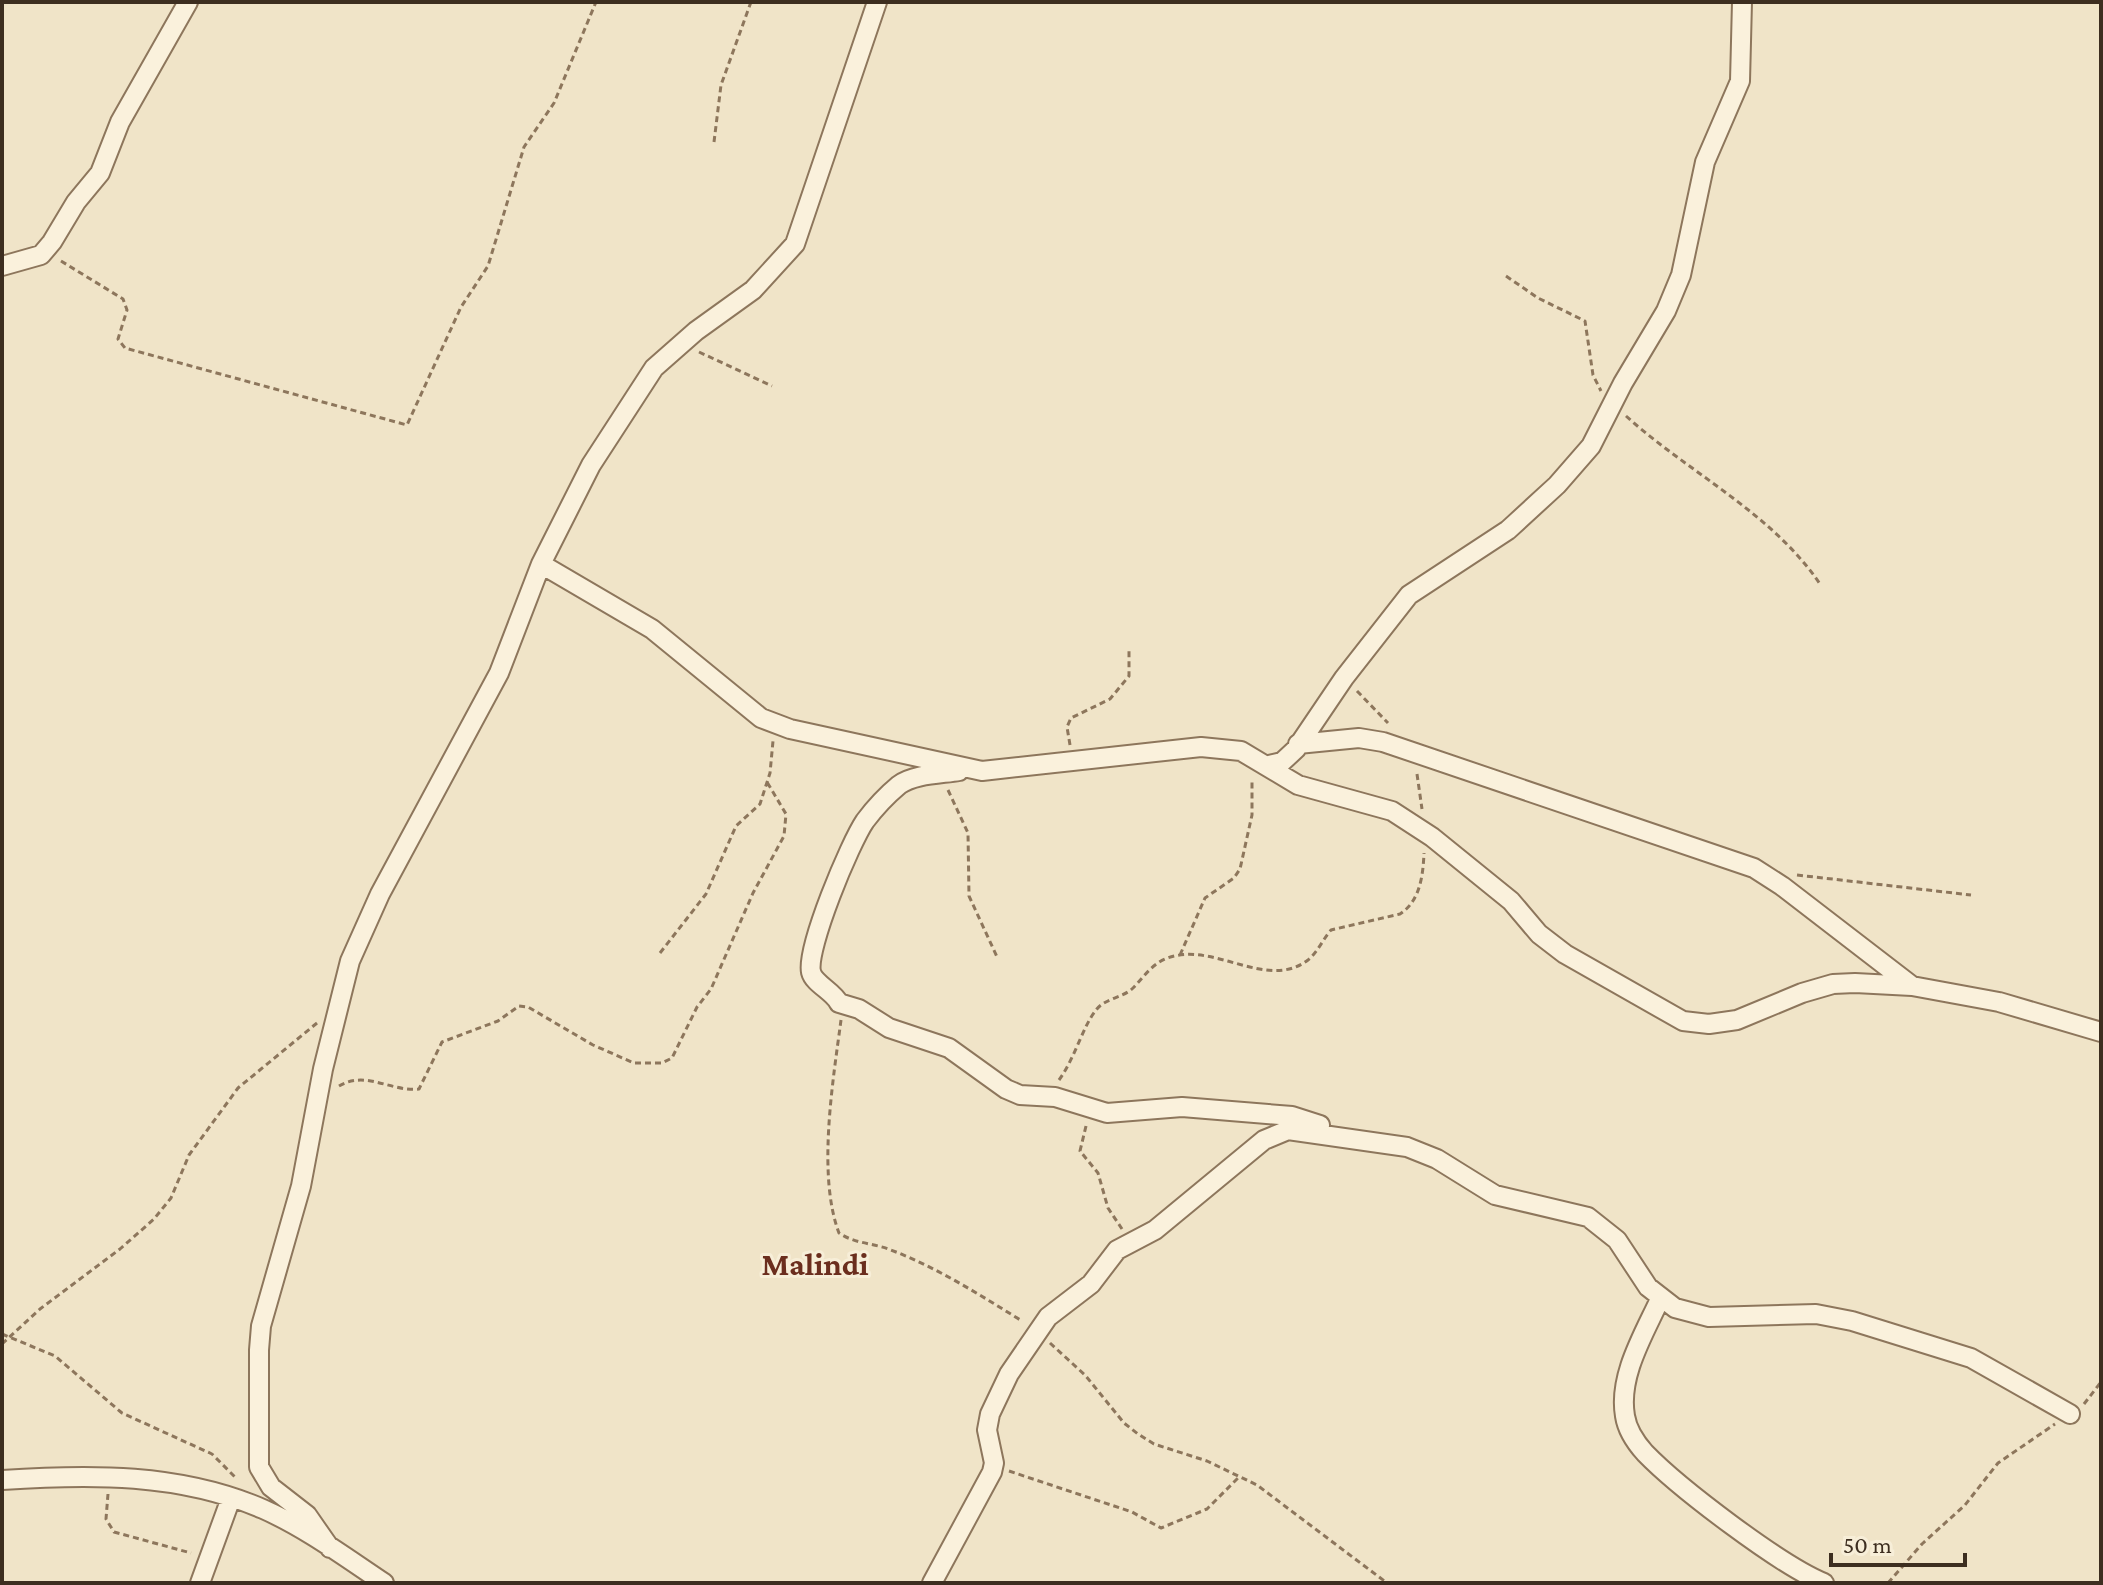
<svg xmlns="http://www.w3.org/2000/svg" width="2103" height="1585" font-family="'Crimson Pro',serif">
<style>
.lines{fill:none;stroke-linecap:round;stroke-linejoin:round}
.minor-casing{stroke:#8d765c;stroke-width:22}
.path{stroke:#8d765c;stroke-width:3;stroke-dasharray:6 4;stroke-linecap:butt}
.minor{stroke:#faf1dc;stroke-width:18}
.labels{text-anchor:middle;stroke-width:6;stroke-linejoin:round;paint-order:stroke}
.quarter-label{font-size:32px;font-weight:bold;fill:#6b2e1e;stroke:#f7eed8}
</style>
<rect width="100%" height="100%" fill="#f0e4c8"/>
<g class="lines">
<g class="minor-casing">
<path id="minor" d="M2 266 41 255 52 242 76 202 100 173 120 122 188 2
M541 564 652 629 761 718 790 729 982 771 1201 747 1241 751 1298 785 1392 811 1432 837 1511 901 1539 934 1565 954 1683 1021 1709 1024 1737 1020 1802 993 1833 984 1855 983 1912 986 1999 1002 2101 1032
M1298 744 1359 738 1383 742 1754 868 1782 886 1912 986
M1269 765 1282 762 1296 749 1344 678 1409 595 1508 530 1557 485 1591 446 1623 383 1666 311 1681 275 1705 162 1740 81 1742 2
M959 771C941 774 914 774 899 785 887 795 874 809 865 821 850 843 806 948 811 972 814 984 833 991 839 1003L859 1009 889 1028 949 1048 1006 1089 1020 1095 1055 1097 1107 1113 1182 1107 1292 1116 1320 1125
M1660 1299C1644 1334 1618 1376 1625 1416 1627 1429 1636 1443 1645 1453 1679 1488 1780 1565 1824 1583
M2 1480C90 1474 180 1473 263 1509 306 1528 345 1557 384 1583
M330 1548 307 1515 271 1487 259 1467V1350L261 1326 301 1186 323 1069 350 961 380 894 499 673 541 564 591 465 654 368 696 331 753 290 795 244 877 2
M200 1583 231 1498
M932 1583 992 1472 994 1463 987 1430 990 1414 1009 1374 1048 1317 1091 1284 1117 1250 1155 1230 1264 1140 1288 1130 1407 1147 1437 1159 1495 1195 1588 1217 1617 1240 1648 1287 1675 1308 1709 1317 1816 1314 1852 1321 1971 1358 2070 1414"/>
</g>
<path class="path" d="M714 142 721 85 751 2
M61 261 123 299 127 310 118 339 125 348 407 425 461 307 488 266 524 147 554 103 596 2
M1506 276 1538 298 1585 321 1593 375 1601 391
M699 352 772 386
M1626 416C1689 473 1772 513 1820 584
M1357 691 1388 723
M1070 745 1067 727 1071 718 1110 699 1129 676V650
M1417 774 1422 809
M948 790 968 833 969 896 998 959
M1797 875 1971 895
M660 953 706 894 736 826 760 804 770 773 773 741
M1180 955 1205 898 1234 878 1240 869 1252 815V779
M841 1020C833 1081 817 1175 839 1233 855 1244 874 1243 891 1250 938 1268 980 1295 1022 1321
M1059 1080C1075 1058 1083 1026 1096 1010 1105 998 1123 998 1133 988 1143 978 1151 965 1165 959 1212 939 1266 992 1308 960 1318 952 1323 939 1331 930L1400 914C1420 901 1423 876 1424 853
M339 1086C366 1070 391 1092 419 1089L442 1042 498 1021 519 1006 528 1007 593 1045 634 1063H662L672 1058 697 1007 711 989 753 893 784 836 786 814 767 782
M1086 1126 1080 1151 1098 1173 1108 1208 1122 1229
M2 1334 55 1356 122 1413 212 1454 237 1479
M1050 1343 1085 1375 1124 1423 1138 1434 1154 1444 1207 1461 1257 1485 1387 1583
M2 1344 40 1309 120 1249 154 1219 171 1198 189 1155 238 1088 317 1023
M2084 1404 2101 1382
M1009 1471 1132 1512 1161 1528 1207 1509 1239 1477
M108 1494 106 1519 114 1532 191 1553
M1888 1583 1922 1544 1965 1505 1998 1463 2055 1424"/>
<use href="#minor" class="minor"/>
</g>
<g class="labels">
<g class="quarter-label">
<text x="815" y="1275">Malindi</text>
</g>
</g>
<rect width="2103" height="1585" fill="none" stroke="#3d2e20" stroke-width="8"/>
<path d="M1831 1553v12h134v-12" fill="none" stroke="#3d2e20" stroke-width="4"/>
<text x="1843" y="1553" font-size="24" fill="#3d2e20" stroke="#f7eed8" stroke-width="6" paint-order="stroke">50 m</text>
</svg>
